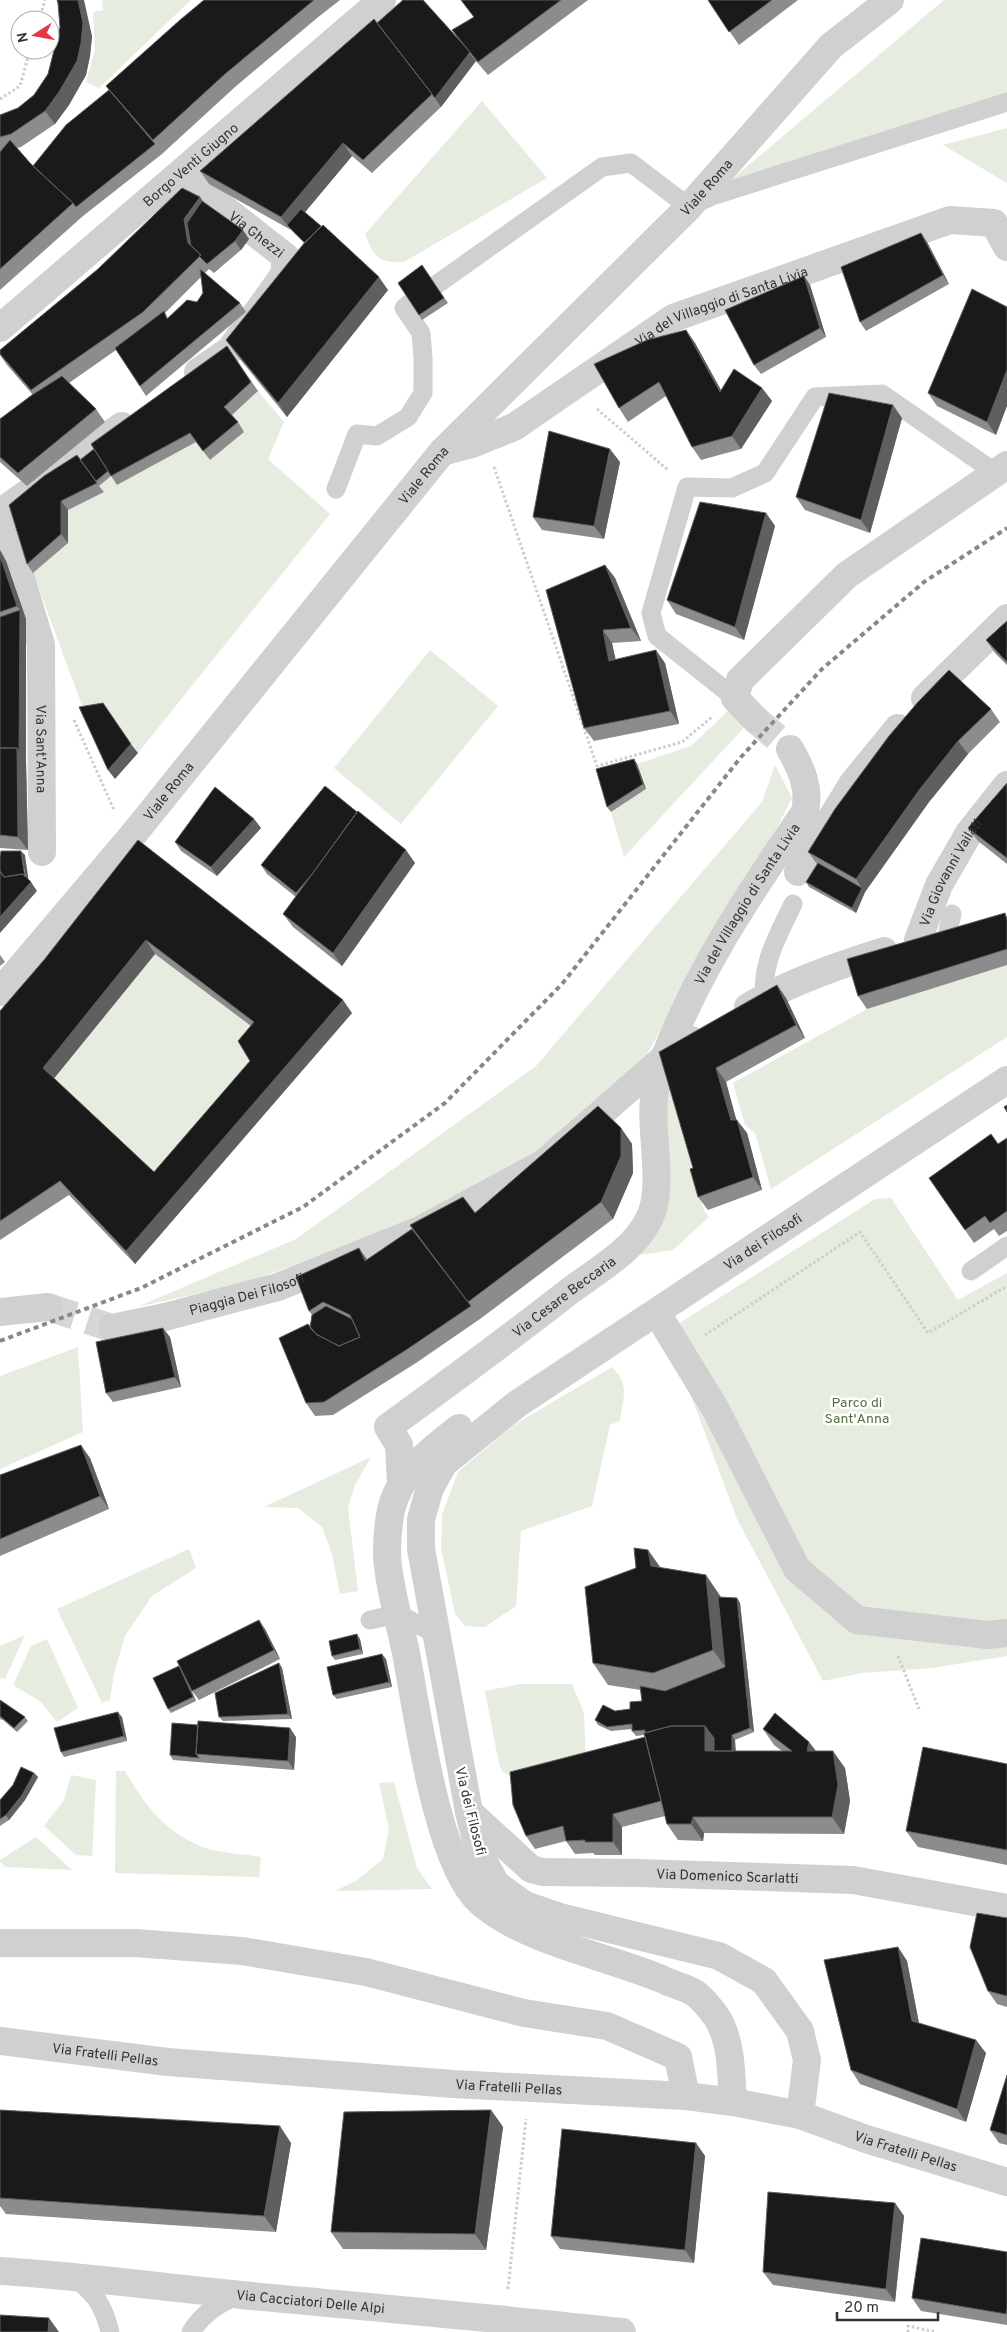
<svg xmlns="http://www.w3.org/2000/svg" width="1007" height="2332" font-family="Overpass,sans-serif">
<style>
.green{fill:#e6ecdf}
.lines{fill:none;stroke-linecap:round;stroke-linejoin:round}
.minor-tunnel{stroke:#d6d6d6;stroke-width:28;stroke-dasharray:28 14;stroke-linecap:butt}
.path{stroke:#cdcdcd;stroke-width:3;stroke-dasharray:2.5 2.5;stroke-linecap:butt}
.service{stroke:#d0d0d0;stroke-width:19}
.pedestrian{stroke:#d0d0d0;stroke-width:28}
.minor{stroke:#d0d0d0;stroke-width:28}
.tertiary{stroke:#d0d0d0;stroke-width:28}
.rail{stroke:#888;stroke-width:4;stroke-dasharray:5 4;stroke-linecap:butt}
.wall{fill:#8c8c8c;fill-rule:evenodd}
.shaded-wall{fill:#5f5f5f}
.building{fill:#1a1a1a;stroke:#5f5f5f;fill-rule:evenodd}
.labels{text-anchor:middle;stroke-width:5;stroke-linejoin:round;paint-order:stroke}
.street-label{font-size:14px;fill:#333;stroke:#fff}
.park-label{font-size:14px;fill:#56703f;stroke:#fff}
</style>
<rect width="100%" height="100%" fill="#fff"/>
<path class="green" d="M102 0H191L99 88 86 82 95 50 93 12 103 10Z
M944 0H1007V102L712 196Z
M482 101 547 178 404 262C378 263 374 257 365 234Z
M1007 128V183L943 145Z
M258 391 284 422 268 459 330 514 138 753 109 712 86 716 33 573 68 543V510L111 476 117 485 196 442 210 459 231 416Z
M430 650 498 706 401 824 334 768Z
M734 705 751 720 624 857 611 812 646 789 637 764 691 746Z
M775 765 792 798 769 843 644 1059 527 1160 392 1229 245 1283 137 1307 296 1239 536 1066 762 802Z
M155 953 263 1035 259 1074 163 1185 52 1081Z
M1007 963V1037L771 1189 755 1133 745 1125 733 1083 867 1009Z
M666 1076 704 1211 709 1217 673 1250 632 1256Z
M891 1198 958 1300 1007 1273V1656L932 1668 862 1673 823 1681 737 1519 667 1331 875 1199Z
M78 1347 83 1432 0 1469V1376Z
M612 1367C630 1385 623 1397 620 1421L610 1425 592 1506 521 1531 516 1606 485 1627 465 1626 455 1614 441 1548 442 1515 458 1472 514 1425Z
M371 1457 355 1485 348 1508 358 1591 340 1594 332 1554 322 1527 298 1508 264 1507Z
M189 1549 196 1568 152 1596 125 1636 114 1673 110 1700 102 1703 57 1609Z
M25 1635 5 1679 0 1678V1646Z
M47 1639 78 1708 57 1722 41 1702 13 1685 31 1646Z
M520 1684H572L584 1713 586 1765 520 1782 503 1772 499 1764 485 1691Z
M116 1771H125C145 1805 163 1830 200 1846 216 1853 244 1854 261 1857L259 1877 115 1873Z
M71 1775 96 1780 92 1856 76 1855 44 1826 64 1800Z
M394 1782 417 1868 432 1889 335 1891 357 1880 383 1859 389 1829 379 1783Z
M36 1837 72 1870 5 1867 0 1862V1860Z"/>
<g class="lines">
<path class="minor-tunnel" d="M755 719 790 749
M48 1307 112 1328"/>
<path class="path" d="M39 20 45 0
M0 99 20 86 30 50
M597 409 668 470
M494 467 597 766 682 742 712 717
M74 720 114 810
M705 1335 860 1232 928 1333 1007 1286
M898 1656 919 1709
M508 2289 526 2119
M908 2332V2326L936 2332"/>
<path class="service" d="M436 285 602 167 631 163 689 207 712 196 1007 102
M336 489 357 434 377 436 408 417 423 393V358L421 333 404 308 410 303
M735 698 657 636 651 613 687 487 732 488 765 473 815 397 882 394 996 473
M948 931 952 914
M765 997C761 963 779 934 793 904
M971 1271 1007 1246
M370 1620 398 1614 436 1634
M74 2277C96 2295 103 2304 110 2332
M191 2332C203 2313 218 2304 238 2295"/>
<path class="pedestrian" d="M665 1326 716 1410 797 1569 857 1620 988 1635 1007 1633
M0 1943H135L242 1951 366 1972 524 2013 607 2026 678 2057 686 2096"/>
<g class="minor">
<path id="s1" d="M181 175 286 257 284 275 230 350 198 372"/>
<path id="s2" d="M0 328 382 0"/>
<path id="s3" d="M442 452 472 444 514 427 673 318 950 220 994 223 1007 247"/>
<path id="s4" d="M0 509 41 645 42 852"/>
<path d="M1 512 122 426"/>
<path d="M925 698 1007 618"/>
<path d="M755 719 735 698 740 680 847 575 1007 465"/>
<path d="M798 872 853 783 898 728"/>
<path id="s5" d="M918 940 939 885 969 833 1007 785"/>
<path d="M748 1007C790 982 837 966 884 951"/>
<path d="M0 1312 48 1307"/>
<path id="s6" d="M112 1328 165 1317 278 1287 420 1230 544 1163 663 1059 691 1040"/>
<path id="s7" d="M401 1484 399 1445 388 1427C450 1382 511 1337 571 1290 598 1270 634 1250 649 1219 666 1186 648 1129 655 1091 660 1066 670 1044 680 1021 713 947 760 878 805 812 810 788 802 770 790 749"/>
<path id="s8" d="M469 1812 531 1869 543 1872 638 1873 853 1880 1007 1908"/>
</g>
<g class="tertiary">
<path id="s9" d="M0 992 132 836 442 452 689 207 831 46 890 0"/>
<path d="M459 1428C430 1451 400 1472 391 1510 388 1525 387 1539 387 1554 388 1583 400 1624 406 1653 417 1711 437 1864 480 1902 525 1942 608 1956 664 1980 674 1985 688 1988 696 1994 704 2000 717 2016 721 2025 732 2049 731 2076 733 2102"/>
<path id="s10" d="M0 2041 168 2062 453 2084 686 2096 733 2102 800 2115 866 2139 1007 2182"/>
<path id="s11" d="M800 2115 807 2060 800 2031 764 1981 719 1956 560 1917 525 1905 496 1884 479 1853 469 1812 421 1549V1519L430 1488 444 1463 517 1404 1007 1080"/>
<path id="s12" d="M0 2271C81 2276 161 2287 241 2295 368 2307 495 2318 622 2332"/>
</g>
<path class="rail" d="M0 1341 141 1288 303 1207 445 1103 562 984 741 757 822 669 924 582 1007 528"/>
</g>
<path class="wall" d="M204 0H340L317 18 235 87 162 154 83 216 0 290V115L18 108 34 95 48 74 60 27 58 3 92 36 90 56 86 75 69 105 55 124 21 147 17 148 33 166 109 90 106 86Z
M461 0H588L488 75 476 61 441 107 372 173 352 156 305 212 388 290 287 417 235 353 226 340 304 243 291 230 209 184 200 171 377 23 456 36 474 17Z
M708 0H798L739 45Z
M200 197 202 201 249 239 241 250 214 273 209 269 205 273 240 303 246 312 146 396 116 350 69 383 96 409 105 422 27 486 0 462V419L33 395 7 365 0 355ZM201 277 203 293 197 302 168 318 165 313Z
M927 242 949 284 866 331 860 322Z
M422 265 448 303 422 320 398 283Z
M804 276 810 285 826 337 761 374 754 365Z
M972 289 996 435 937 406 928 393Z
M686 330 695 343 721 390 762 388 772 401 741 449 701 460 692 447 666 396 628 422 619 408Z
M227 346 258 391 232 415 238 422 244 432 210 460 196 442 117 485 111 476 99 486 104 492 68 510V543L33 573 27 564 80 460Z
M902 418 870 533 805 510 796 497Z
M620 462 604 539 542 530 533 517Z
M766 513 775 526 744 640 676 614 667 600Z
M0 550 6 561 26 619V761L28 850 0 848Z
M605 565 615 578 641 641 612 643 616 660 665 663 679 724 594 741 584 728Z
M1007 621V665L995 653 986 640Z
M991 709 1000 722 968 754 929 802 865 892 856 913 809 887 806 882 817 864 808 852Z
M634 759 637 764 646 789 611 812 607 807Z
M1007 783V864L978 841 968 828Z
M254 819 261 828 217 876 181 851 175 842Z
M138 840 352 1013 135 1264 69 1195 0 1240V1011L44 960ZM155 954 251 1026 250 1061 154 1172 54 1078Z
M415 863 342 966 293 927 283 914 296 897 267 874 261 865Z
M1007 916V965L867 1009 858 996Z
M0 955 5 962 0 966Z
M777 985 786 998 805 1038 726 1082 736 1120 747 1133 762 1190 708 1210 698 1197 693 1168 659 1052Z
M621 1128 632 1144 633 1173 613 1219 480 1319 416 1363 333 1415 315 1416 306 1403 310 1328 312 1315 309 1311 367 1259 475 1213Z
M1007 1138V1231L999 1236 994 1229 974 1243 929 1178 998 1144Z
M170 1337 181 1387 113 1402 106 1393Z
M90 1458 109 1509 0 1556V1475Z
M648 1550 660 1568 721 1597 737 1598 740 1603 754 1732 735 1740 736 1751H782L774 1745 763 1729 809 1742 816 1751 845 1768 850 1801 844 1834 704 1833 703 1841 678 1840 667 1824 665 1816 622 1827V1855H595L593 1853 575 1854 566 1841 535 1849 526 1836 645 1737 644 1735 636 1736 632 1731V1729L611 1731 598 1725 595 1720 615 1711 630 1709 642 1701 641 1690 608 1685 593 1663 636 1568Z
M265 1629 280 1659 199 1700 192 1691Z
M360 1639 363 1654 335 1660 332 1656Z
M386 1659 392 1687 337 1699 333 1695Z
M279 1663 282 1668 292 1719 223 1721 219 1717Z
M179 1666 182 1670 196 1701 171 1713 168 1709Z
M0 1700 25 1717 28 1721 17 1732 3 1720 0 1719Z
M122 1717 127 1741 64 1757 61 1752Z
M296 1737 294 1770 173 1760 170 1755Z
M1007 1764V1865L918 1847 906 1831Z
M34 1773 38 1777 25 1800 9 1820 0 1826V1800Z
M1007 1918V2007L997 2004 988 1991Z
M898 1947 907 1961 919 2023 986 2053 966 2122 860 2084 851 2070Z
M1007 2075V2145L999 2143 990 2130Z
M0 2110 291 2143 276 2232 6 2214 0 2206Z
M491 2110 503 2127 486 2250 343 2249 331 2232Z
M696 2143 705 2156 694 2263 560 2249 551 2236Z
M895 2203 904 2216 895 2302 773 2285 763 2272Z
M1007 2252V2325L921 2311 912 2298Z"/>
<path class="shaded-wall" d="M78 0H84L92 36 90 56 86 75 69 105 55 124 45 111Z
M469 53 476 61 441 107 435 98Z
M343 143 352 156 291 229 287 225 281 217Z
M200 197 209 210 197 253 188 243 184 219Z
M243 230 249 239 241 250 235 241Z
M921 233 927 242 949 284 943 275Z
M804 276 810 285 826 337 820 328Z
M379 277 388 290 287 417 278 403Z
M686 330 695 343 729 405 720 392Z
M1007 370V406L996 435 987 422Z
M762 388 772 401 741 449 732 436Z
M893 405 902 418 870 533 861 520Z
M610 449 620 462 604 539 594 526Z
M61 501 68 510V543L61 534Z
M766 513 775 526 744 640 735 627Z
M0 550 6 561 26 619V761L28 850 18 837 17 748 20 610 17 606 0 556Z
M605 565 615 578 641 641 631 628Z
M603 630 612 643 618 674 609 661Z
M656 650 665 663 679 724 670 711Z
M958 741 968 754 929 802 865 892 856 913 852 908 862 888 856 879 920 789Z
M131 744 138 753 115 779 108 770Z
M634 759 637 764 646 789 643 784Z
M254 819 261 828 217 876 211 867Z
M406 850 415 863 342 966 333 953Z
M21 851 25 855 29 883 26 879Z
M31 882 37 891 0 933V917Z
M146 940 155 954 52 1081 43 1068Z
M777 985 786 998 805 1038 796 1025Z
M343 1000 352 1013 135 1264 126 1251Z
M716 1068 726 1082 740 1133 731 1120Z
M737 1120 747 1133 762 1190 753 1177Z
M621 1128 632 1144 633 1173 613 1219 601 1202Z
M359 1248 368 1261H365Z
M163 1328 170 1337 181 1387 175 1377Z
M81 1445 90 1458 109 1509 100 1496Z
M648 1550 663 1571 651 1566Z
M706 1575 721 1597 729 1672 713 1650Z
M737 1598 740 1603 754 1732 750 1728Z
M259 1620 265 1629 280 1659 274 1650Z
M357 1634 360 1639 363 1654 360 1649Z
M382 1654 386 1659 392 1687 389 1682Z
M279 1663 282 1668 292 1719 288 1714Z
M179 1666 182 1670 196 1701 193 1697Z
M118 1712 122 1717 127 1741 124 1736Z
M705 1726 717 1742 714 1763 705 1751Z
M290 1728 296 1737 294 1770 288 1761Z
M732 1735 735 1740 736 1767 732 1762Z
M809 1742 821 1758 807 1751Z
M833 1751 845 1768 850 1801 844 1834 832 1817Z
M34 1773 38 1777 25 1800 9 1820 6 1815Z
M613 1814 622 1827V1855L613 1842Z
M693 1817 704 1833 703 1841 691 1824Z
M898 1947 907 1961 921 2034 912 2021Z
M976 2040 986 2053 966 2122 957 2109Z
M491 2110 503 2127 486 2250 475 2234Z
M280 2126 291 2143 276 2232 264 2216Z
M696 2143 705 2156 694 2263 685 2250Z
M895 2203 904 2216 895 2302 886 2289Z
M49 2318 59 2332H48Z"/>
<path class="building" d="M57 0H78L83 23 81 43 77 61 59 92 45 111 11 134 0 137V115L18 108 34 95 48 74 60 27 58 3Z
M204 0H314L225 74 153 140 106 86 180 20Z
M403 0H423L470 52 435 98 377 23Z
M461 0H561L478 62 452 30 474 17Z
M708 0H772L729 32Z
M374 19 432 94 363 160 343 143 281 217 200 171Z
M109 90 155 144 76 207 73 203 33 166 66 125Z
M10 140 30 163 73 203 0 269V152Z
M182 188 200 197 184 219 188 243 201 255 143 312 31 390 0 354V350L98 269Z
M202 201 243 230 235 241 207 264 199 256 201 255 191 246 187 223Z
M301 209 321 226 305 243 287 225Z
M323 225 379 277 278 403 226 340 306 241Z
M921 233 943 275 860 322 841 267Z
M422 265 444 298 419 315 398 283Z
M200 269 240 303 140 386 115 348 164 311 167 319 187 300 197 302 203 293Z
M804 276 820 328 754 365 725 310Z
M972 289 1007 307V370L987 422 928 393Z
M686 330 720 392 734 369 762 388 732 436 692 447 659 382 619 408 594 364 647 340Z
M227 346 251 382 224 407 238 422 203 451 190 433 111 476 91 444Z
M62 376 96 409 18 473 0 457V419L32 395Z
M829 393 893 405 861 520 796 497Z
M549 431 610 449 594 526 533 517Z
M94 449 108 471 96 481 80 460Z
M77 455 97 483 61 501V534L27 564 9 505 44 476Z
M700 502 766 513 735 627 667 600Z
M0 556 17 606 0 612Z
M605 565 631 628 603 630 609 661 656 650 670 711 584 728 546 590Z
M20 610 19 752 17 748H0V617Z
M1007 621V662L986 640Z
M949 670 991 709 958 741 920 789 856 879 808 852 835 809 889 736 918 702Z
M103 703 131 744 108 770 79 707Z
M0 748H17L18 837 0 835Z
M634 759 643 784 607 807 596 769Z
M1007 783V858L968 828Z
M325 786 357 812 313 873 296 893 261 865Z
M215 787 254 819 211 867 175 842Z
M358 811 406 850 333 953 283 914Z
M138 840 343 1000 126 1251 60 1181 0 1221V1011L44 960ZM146 940 254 1022 238 1041 250 1061 154 1172 43 1068Z
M1 851H21L25 877 23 874 4 877 0 871V857Z
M818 863 862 888 852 908 806 882Z
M0 872 4 877 23 874 31 882 0 917Z
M1005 913 1007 920V949L858 996 847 959Z
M777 985 796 1025 716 1068 731 1120H737L753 1177 698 1197 690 1169 693 1168 659 1052Z
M1007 1105V1112L1004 1107Z
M598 1106 621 1128V1156L601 1202 468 1302 410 1225 463 1197 475 1213Z
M991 1134 998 1144 1007 1138V1211L990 1223 985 1216 965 1230 929 1178Z
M412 1229 471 1306 406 1350 324 1402 306 1403 279 1338 308 1324 316 1334 339 1346 360 1337 350 1315 323 1302 309 1311 296 1277 359 1248 365 1261Z
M326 1306 352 1319 360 1337 339 1346 316 1334 310 1328 312 1315Z
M163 1328 175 1377 106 1393 96 1342Z
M81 1445 100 1496 0 1539V1475Z
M634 1548 648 1550 651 1566 706 1575 713 1650 653 1673 593 1663 585 1587 636 1568Z
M718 1597 737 1598 750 1728 732 1735V1751H714V1738L705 1726H671L645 1733V1730L632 1731V1724L607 1727 595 1720 603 1705 615 1711 630 1709V1702L642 1701 640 1686 665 1691 725 1667Z
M259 1620 274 1650 192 1691 177 1661Z
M357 1634 360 1649 332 1656 329 1641Z
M382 1654 389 1682 333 1695 327 1667Z
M279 1663 288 1714 219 1717 215 1693Z
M179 1666 193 1697 168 1709 153 1678Z
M0 1700 25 1717 14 1728 0 1716Z
M118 1712 124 1736 61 1752 54 1728Z
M775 1713 809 1742 807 1751H833L838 1785 832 1817H693L691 1824H667L644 1733 671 1726H705V1751H792L763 1729Z
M198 1721 290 1728 288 1761 196 1754Z
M172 1723 198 1725 196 1754 199 1758 170 1755Z
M645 1737 661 1801 613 1814V1842H585V1840L566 1841 563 1826 526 1836 513 1805 510 1772Z
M923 1747 1007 1764V1850L906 1831Z
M21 1767 34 1773 22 1795 6 1815 0 1819V1800L13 1785Z
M977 1913 1007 1918V1996L988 1991 970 1947Z
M898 1947 912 2021 976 2040 957 2109 851 2070 824 1960Z
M1007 2075V2135L990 2130Z
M0 2110 280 2126 264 2216 0 2198Z
M491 2110 475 2234 331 2232 344 2112Z
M562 2129 696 2143 685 2250 551 2236Z
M768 2192 895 2203 886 2289 763 2272Z
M921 2238 1007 2252V2309L1006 2314 912 2298Z
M0 2315 49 2318 48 2332H0Z"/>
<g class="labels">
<g class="street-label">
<text dy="5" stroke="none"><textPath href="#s2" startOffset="251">Borgo Venti Giugno</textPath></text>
<text dy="5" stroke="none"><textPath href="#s9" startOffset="1072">Viale Roma</textPath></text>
<text dy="5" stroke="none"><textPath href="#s1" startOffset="96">Via Ghezzi</textPath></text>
<text dy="5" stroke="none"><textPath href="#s3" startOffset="318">Via del Villaggio di Santa Livia</textPath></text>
<text dy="5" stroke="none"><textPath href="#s9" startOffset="668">Viale Roma</textPath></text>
<text dy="5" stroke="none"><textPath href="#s4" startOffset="246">Via Sant'Anna</textPath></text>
<text dy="5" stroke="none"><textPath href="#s9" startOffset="262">Viale Roma</textPath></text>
<text dy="5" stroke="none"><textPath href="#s5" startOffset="75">Via Giovanni Vailati</textPath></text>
<text dy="5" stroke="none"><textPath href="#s7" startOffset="734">Via del Villaggio di Santa Livia</textPath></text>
<text dy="5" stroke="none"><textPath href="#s11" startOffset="1259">Via dei Filosofi</textPath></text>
<text dy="5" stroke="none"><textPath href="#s6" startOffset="139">Piaggia Dei Filosofi</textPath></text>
<text dy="5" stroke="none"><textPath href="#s7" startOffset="279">Via Cesare Beccaria</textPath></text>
<text transform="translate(471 1811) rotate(76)" y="5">Via dei Filosofi</text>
<text dy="5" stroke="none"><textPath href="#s8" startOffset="281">Via Domenico Scarlatti</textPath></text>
<text dy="5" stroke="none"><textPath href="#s10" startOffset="106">Via Fratelli Pellas</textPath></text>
<text dy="5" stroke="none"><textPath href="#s10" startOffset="511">Via Fratelli Pellas</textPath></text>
<text dy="5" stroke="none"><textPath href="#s10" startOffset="916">Via Fratelli Pellas</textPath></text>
<text dy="5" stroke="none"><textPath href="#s12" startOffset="312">Via Cacciatori Delle Alpi</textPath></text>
</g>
<g class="park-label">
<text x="857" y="1407">Parco di<tspan x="857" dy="16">Sant'Anna</tspan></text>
</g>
</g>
<g transform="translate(35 35) rotate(259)"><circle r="24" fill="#ffffff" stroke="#adadad"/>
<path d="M0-4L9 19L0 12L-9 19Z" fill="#e63946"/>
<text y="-8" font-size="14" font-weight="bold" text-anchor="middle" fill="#333333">N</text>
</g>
<path d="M837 2312v8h101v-8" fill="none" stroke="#333333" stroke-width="2.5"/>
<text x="844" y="2312" font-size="15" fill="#333333" stroke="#ffffff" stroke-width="4" paint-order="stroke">20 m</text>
</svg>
